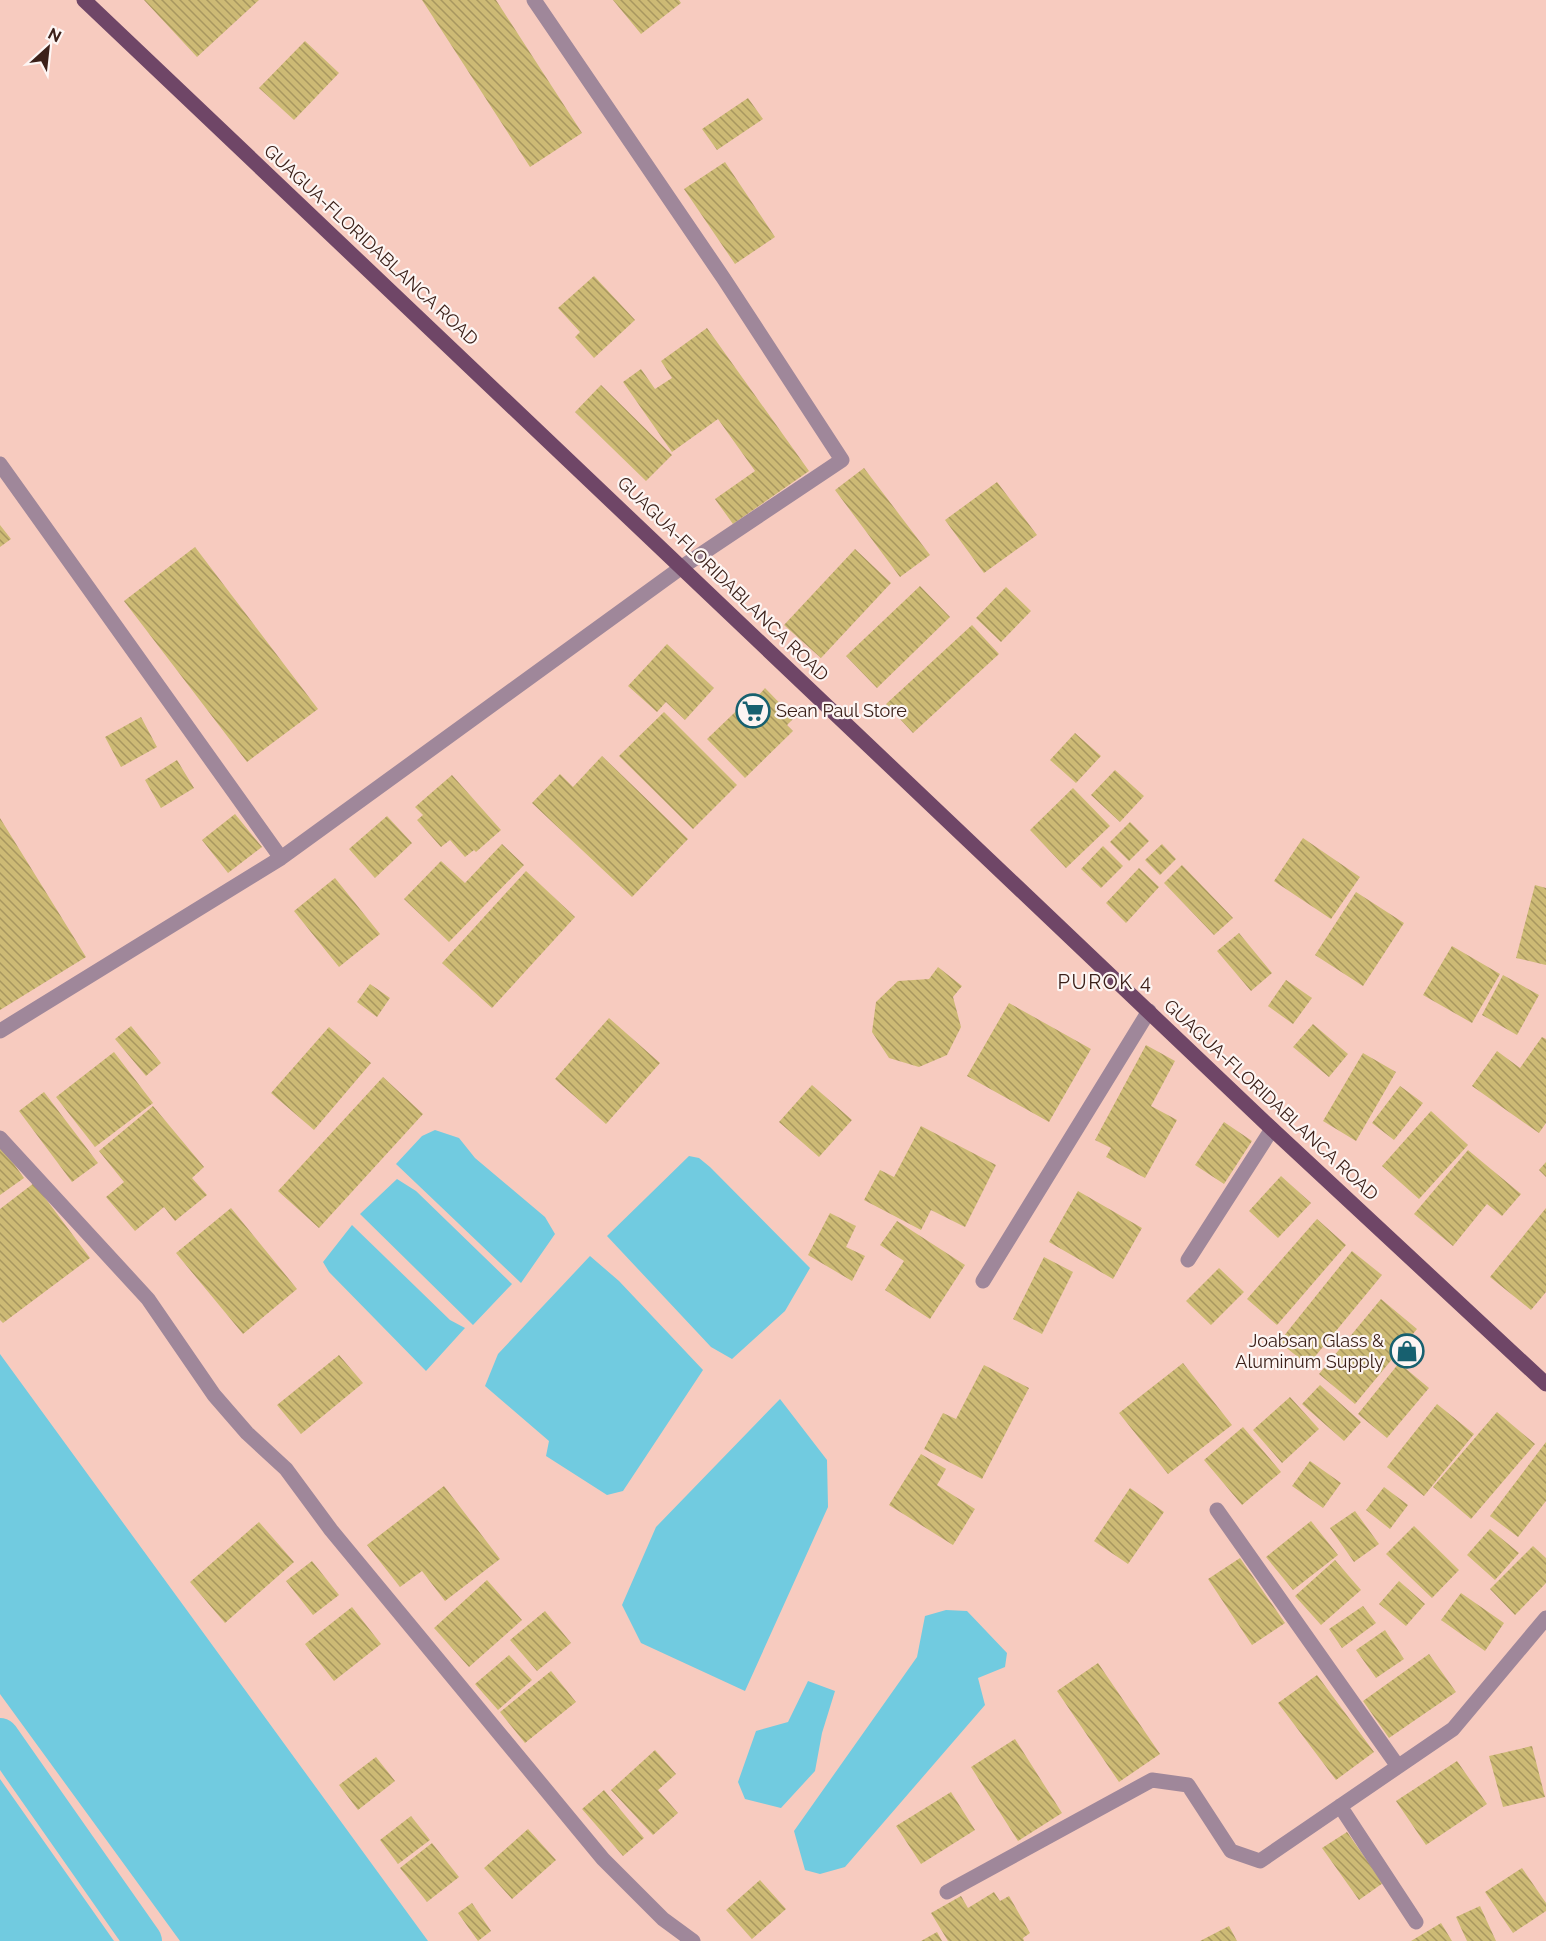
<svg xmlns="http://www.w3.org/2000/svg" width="1546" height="1941" font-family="Raleway,sans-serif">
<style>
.water{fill:#71cbe0}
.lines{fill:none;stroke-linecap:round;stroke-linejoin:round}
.canal{stroke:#71cbe0;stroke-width:38}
.building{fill:url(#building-back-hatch)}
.minor{stroke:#9f879a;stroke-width:15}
.major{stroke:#6f4667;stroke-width:15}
.labels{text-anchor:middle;stroke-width:4.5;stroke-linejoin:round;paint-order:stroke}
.street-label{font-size:18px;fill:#3b2019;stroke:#fdf5f3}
.poi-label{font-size:18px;fill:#3b2019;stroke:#fdf5f3;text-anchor:start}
.neighbourhood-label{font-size:20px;letter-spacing:1.5px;fill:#3b2019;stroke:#fdf5f3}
</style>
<defs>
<pattern id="building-back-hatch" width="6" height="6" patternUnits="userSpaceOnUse" patternTransform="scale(1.5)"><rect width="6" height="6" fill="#cdba75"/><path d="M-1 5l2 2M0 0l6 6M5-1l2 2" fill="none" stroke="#a8975f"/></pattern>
</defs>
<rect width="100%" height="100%" fill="#f7cbbf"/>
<path class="water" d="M435 1130 459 1138 475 1158 545 1217 555 1234 521 1283 396 1164 422 1136Z
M689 1156 699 1158 710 1167 810 1268 785 1311 732 1359 711 1347 607 1236Z
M397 1179 416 1191 512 1284 473 1325 360 1214Z
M352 1225 450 1320 465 1328 426 1371 329 1272 323 1262Z
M590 1256 619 1281 703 1370 623 1491 607 1495 546 1456 549 1441 485 1386 498 1354Z
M0 1354 428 1941H180L0 1694Z
M780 1399 827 1460 828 1507 745 1691 641 1643 622 1605 656 1527Z
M946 1610 967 1611 1007 1653 1005 1667 978 1678 985 1705 845 1867 820 1874 805 1870 794 1831 917 1657 925 1616Z
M808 1681 835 1691 822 1733 815 1771 781 1808 745 1799 738 1782 756 1731 788 1722Z
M0 1779 114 1941H0Z"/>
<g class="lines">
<path class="canal" d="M0 1737 143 1941"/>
</g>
<path class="building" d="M144 0H259L197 57Z
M422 0H496L582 133 530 167Z
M613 0H679L681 3 641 34Z
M305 41 339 73 294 120 259 88Z
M748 98 763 119 717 150 702 129Z
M725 162 775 237 735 264 684 189Z
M594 276 635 320 594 358 575 337 580 332 558 308Z
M707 328 809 471 733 524 715 499 755 471 718 419 672 452 623 382 641 369 655 389 672 378 661 361Z
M601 385 672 455 646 481 575 412Z
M864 468 930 555 900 577 835 490Z
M997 482 1037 535 984 573 945 520Z
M0 525 11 539 0 547Z
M195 547 318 709 247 762 124 601Z
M855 549 891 583 821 658 784 625Z
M920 586 950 617 877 688 846 656Z
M1006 587 1031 611 1001 642 976 618Z
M972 625 999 654 913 733 886 704Z
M667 644 714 688 685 720 666 702 657 712 628 686Z
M765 688 794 718 787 725 793 731 745 778 707 739 755 693 758 696Z
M664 712 737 785 693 829 619 756Z
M141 717 157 747 121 767 105 737Z
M1075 733 1101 756 1076 783 1050 760Z
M602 756 688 839 632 897 532 803 560 774 573 787Z
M177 760 194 788 161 808 145 780Z
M1115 770 1144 796 1120 822 1091 795Z
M452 775 501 830 476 852 474 850 465 857 450 840 441 847 417 820 423 815 415 807Z
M1073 788 1110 826 1066 868 1030 830Z
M235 814 262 847 228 873 202 840Z
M387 816 412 843 375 878 349 849Z
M0 818 86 957 0 1010Z
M1130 822 1149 841 1129 861 1110 842Z
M1303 838 1360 877 1331 919 1274 881Z
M502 844 524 865 449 942 404 899 441 861 465 883Z
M1162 844 1176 859 1160 875 1145 860Z
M1103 846 1123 866 1101 888 1081 869Z
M1182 865 1233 918 1214 935 1164 883Z
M1139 868 1159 887 1126 923 1106 903Z
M526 871 575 917 492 1008 442 963Z
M335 878 380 934 339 967 294 911Z
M1535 885 1546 888V965L1516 958Z
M1356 892 1404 923 1363 986 1315 955Z
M1239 933 1272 973 1251 991 1217 951Z
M1452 946 1500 974 1472 1023 1423 995Z
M938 967 962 986 953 997 961 1027 947 1055 919 1067 889 1058 872 1032 876 1002 898 981 929 979Z
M1503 975 1539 995 1517 1035 1482 1015Z
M1286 980 1312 998 1293 1024 1268 1006Z
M370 984 390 998 377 1017 357 1002Z
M1009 1003 1091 1049 1049 1122 967 1076Z
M609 1018 660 1063 606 1124 555 1079Z
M1313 1024 1348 1054 1329 1077 1293 1047Z
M131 1026 161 1063 146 1076 115 1039Z
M329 1027 371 1063 314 1130 271 1093Z
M1542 1037 1546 1039V1123L1539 1133 1472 1086 1497 1051 1520 1068Z
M1146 1045 1175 1061 1151 1106 1177 1120 1145 1178 1106 1157 1111 1148 1095 1140Z
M114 1052 153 1103 95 1147 56 1097Z
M1363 1053 1396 1072 1356 1141 1323 1121Z
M383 1077 423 1114 319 1228 278 1191Z
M812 1085 852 1120 819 1157 779 1122Z
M1400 1086 1423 1103 1394 1140 1372 1123Z
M44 1092 98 1163 72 1182 19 1111Z
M153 1106 204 1167 192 1178 207 1195 175 1221 164 1207 135 1231 106 1197 124 1182 99 1151Z
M1431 1111 1468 1145 1419 1199 1382 1166Z
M1224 1122 1252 1141 1224 1184 1195 1165Z
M921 1126 996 1165 965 1227 931 1210 921 1230 864 1200 880 1170 894 1177Z
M0 1145 24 1178 0 1195Z
M1468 1150 1521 1194 1502 1216 1487 1204 1453 1246 1414 1214Z
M1546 1162V1177L1539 1170Z
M1281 1176 1311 1203 1278 1238 1249 1211Z
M34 1183 90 1258 3 1323 0 1320V1209Z
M1078 1191 1142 1228 1113 1279 1049 1242Z
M231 1208 297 1289 243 1334 176 1253Z
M1546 1208V1292L1531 1310 1490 1277Z
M830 1213 856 1226 846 1247 865 1256 852 1281 808 1255Z
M1317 1219 1346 1245 1277 1325 1247 1299Z
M897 1221 965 1265 930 1319 885 1290 904 1261 880 1245Z
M1352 1251 1382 1275 1308 1365 1279 1342Z
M1044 1257 1073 1272 1042 1334 1013 1319Z
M1219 1268 1244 1292 1211 1325 1186 1301Z
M1381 1299 1417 1329 1355 1404 1319 1374Z
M339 1355 363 1383 301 1434 277 1405Z
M1183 1363 1232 1425 1168 1474 1119 1413Z
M1399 1363 1429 1388 1387 1438 1358 1414Z
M984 1365 1029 1388 982 1479 924 1449 943 1413 956 1419Z
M1320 1385 1361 1422 1344 1441 1302 1404Z
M1290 1397 1319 1429 1282 1463 1253 1430Z
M1437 1404 1474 1434 1424 1496 1387 1467Z
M1497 1412 1535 1444 1471 1519 1433 1487Z
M1243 1427 1281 1472 1242 1505 1204 1460Z
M1546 1442V1501L1518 1537 1490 1516Z
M921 1454 946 1469 937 1485 975 1509 953 1545 889 1505Z
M1310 1461 1341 1483 1323 1508 1292 1486Z
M444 1486 500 1559 445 1601 422 1571 400 1587 367 1545Z
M1384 1487 1408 1505 1390 1529 1366 1510Z
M1130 1488 1164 1512 1128 1564 1094 1541Z
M1355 1511 1379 1544 1354 1562 1330 1528Z
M1311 1521 1338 1555 1293 1590 1266 1557Z
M259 1522 294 1562 225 1623 190 1582Z
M1414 1526 1459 1570 1432 1598 1386 1554Z
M1490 1529 1519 1553 1495 1580 1467 1555Z
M1533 1546 1546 1558V1583L1515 1615 1490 1589Z
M1240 1558 1285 1623 1252 1645 1208 1579Z
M1335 1560 1361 1590 1321 1625 1295 1596Z
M312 1561 339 1595 313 1615 286 1581Z
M487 1580 522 1620 469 1667 434 1628Z
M1399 1581 1425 1604 1406 1626 1379 1604Z
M1461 1593 1504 1623 1485 1651 1441 1620Z
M1363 1606 1376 1623 1342 1648 1329 1629Z
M352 1607 381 1644 334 1681 305 1644Z
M545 1611 571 1643 537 1671 510 1640Z
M1385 1630 1404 1659 1376 1678 1356 1650Z
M1429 1654 1456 1692 1389 1738 1363 1701Z
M509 1655 532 1680 498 1710 475 1684Z
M1098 1663 1160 1754 1119 1782 1057 1691Z
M551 1671 576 1702 525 1743 500 1712Z
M1317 1675 1374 1752 1336 1780 1278 1703Z
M1015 1739 1062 1813 1018 1841 971 1767Z
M1532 1746 1545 1797 1503 1807 1489 1756Z
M655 1750 676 1774 658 1790 678 1813 653 1835 611 1790Z
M376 1757 395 1781 358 1810 339 1785Z
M1457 1761 1487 1804 1426 1845 1396 1801Z
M604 1790 644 1838 623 1856 582 1809Z
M951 1792 975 1830 921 1864 896 1826Z
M411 1816 430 1840 398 1864 380 1840Z
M528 1829 556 1860 512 1899 484 1868Z
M1347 1832 1383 1883 1359 1900 1322 1848Z
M432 1843 459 1877 427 1902 400 1868Z
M1522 1868 1546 1903V1911L1513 1933 1485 1892Z
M760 1880 786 1909 752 1939 726 1910Z
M994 1892 1000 1901 1009 1896 1030 1933 1023 1938 1024 1941H948L931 1913 961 1896 968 1908Z
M472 1903 491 1931 478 1941 458 1913Z
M1480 1906 1496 1941H1467L1456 1917Z
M1441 1923 1452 1941H1411Z
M1229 1926 1237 1941H1200Z
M937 1932 942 1941H921Z"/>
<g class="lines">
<path class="minor" d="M0 464 281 858
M0 1031 281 858 682 567 842 460 724 279 534 0
M0 1138 148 1299 214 1395 247 1433 286 1469 331 1530 603 1859 663 1919 693 1941
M1188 1260 1272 1129
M983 1281 1149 1011
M1217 1510 1397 1765
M1340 1806 1416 1922
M947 1892 1152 1780 1188 1785 1231 1851 1260 1861 1453 1729 1546 1618"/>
<path class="major" d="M84 0 1272 1129 1546 1384"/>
</g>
<defs>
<g id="supermarket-ring" transform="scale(1.725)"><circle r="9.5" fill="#fdf5f3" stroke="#17606f" stroke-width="1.5"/><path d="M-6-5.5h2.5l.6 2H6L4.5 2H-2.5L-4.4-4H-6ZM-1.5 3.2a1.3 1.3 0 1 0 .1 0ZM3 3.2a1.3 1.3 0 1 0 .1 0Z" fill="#17606f"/></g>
<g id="shop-ring" transform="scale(1.725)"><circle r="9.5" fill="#fdf5f3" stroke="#17606f" stroke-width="1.5"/><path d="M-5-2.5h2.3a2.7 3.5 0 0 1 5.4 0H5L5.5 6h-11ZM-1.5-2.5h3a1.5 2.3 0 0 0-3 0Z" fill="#17606f"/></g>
</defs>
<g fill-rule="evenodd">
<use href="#supermarket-ring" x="753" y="711"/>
<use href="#shop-ring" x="1407" y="1351"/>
</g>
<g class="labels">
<g class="street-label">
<text transform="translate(371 245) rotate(43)" y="6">GUAGUA-FLORIDABLANCA ROAD</text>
<text transform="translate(723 579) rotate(44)" y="6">GUAGUA-FLORIDABLANCA ROAD</text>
<text transform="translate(1271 1100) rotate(43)" y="6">GUAGUA-FLORIDABLANCA ROAD</text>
</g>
<g class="poi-label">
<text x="776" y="717">Sean Paul Store</text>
<text x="1384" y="1347" text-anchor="end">Joabsan Glass &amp;<tspan x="1384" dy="21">Aluminum Supply</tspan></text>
</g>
<g class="neighbourhood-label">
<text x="1105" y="989">PUROK 4</text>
</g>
</g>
<g transform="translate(48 48) rotate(27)" stroke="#fdf5f3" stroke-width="4.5" paint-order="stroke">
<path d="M0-4.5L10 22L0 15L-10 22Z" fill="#3b2019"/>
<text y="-9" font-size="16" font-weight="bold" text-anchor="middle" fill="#3b2019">N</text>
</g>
</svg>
